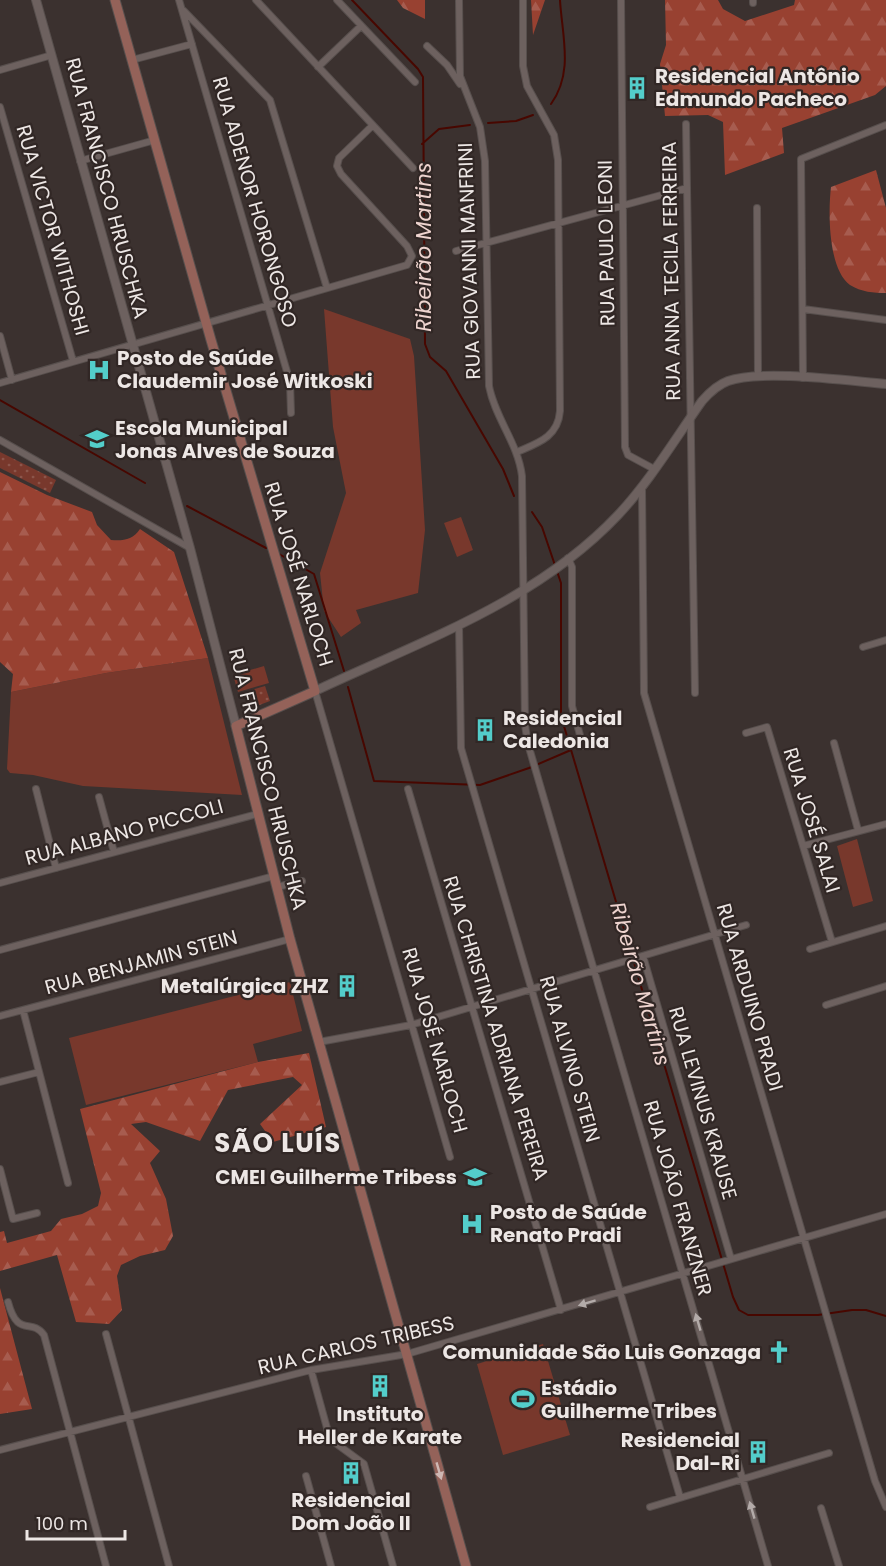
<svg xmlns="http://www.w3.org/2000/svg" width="886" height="1566" font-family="Poppins,sans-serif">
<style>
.green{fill:#78382c}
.forest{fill:url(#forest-firs)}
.park{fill:url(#park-dots)}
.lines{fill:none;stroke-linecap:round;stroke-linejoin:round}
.stream{stroke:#480700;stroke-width:2}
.minor-casing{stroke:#574f4d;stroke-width:8}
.tertiary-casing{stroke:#574f4d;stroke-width:10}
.secondary-casing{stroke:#574f4d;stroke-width:11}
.minor{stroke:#6d615f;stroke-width:6}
.tertiary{stroke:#6d615f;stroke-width:8}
.secondary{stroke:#946259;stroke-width:9}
.oneway{fill:#b3aba9}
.oneway2{fill:#ceb8b4}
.labels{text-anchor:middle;stroke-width:4.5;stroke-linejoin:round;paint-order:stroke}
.poi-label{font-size:20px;font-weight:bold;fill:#ede7e5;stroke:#312725;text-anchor:start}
.street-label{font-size:20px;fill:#ede7e5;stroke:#312725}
.water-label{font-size:21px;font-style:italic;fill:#eed4cf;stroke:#312725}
.district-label{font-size:26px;font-weight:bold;letter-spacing:1.5px;fill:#ede7e5;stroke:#312725}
</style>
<defs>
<pattern id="forest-firs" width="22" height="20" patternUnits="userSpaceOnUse" patternTransform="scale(1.5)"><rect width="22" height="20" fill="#984131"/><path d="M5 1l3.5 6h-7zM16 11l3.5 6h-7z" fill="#a75c4f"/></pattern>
<pattern id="park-dots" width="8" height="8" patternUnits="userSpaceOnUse" patternTransform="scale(1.5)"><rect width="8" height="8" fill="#78382c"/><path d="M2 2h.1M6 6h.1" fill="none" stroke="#8c554a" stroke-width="1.8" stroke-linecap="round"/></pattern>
</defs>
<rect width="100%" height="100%" fill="#3b312f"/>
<path class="green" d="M324 309 410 339 414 356 425 530 418 593 356 610 361 623 341 637 324 611 320 573 346 493 333 427Z
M461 517 473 550 457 557 444 523Z
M208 658 242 795 83 786 33 775 10 773 7 769 11 692 106 673Z
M264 666 269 683 238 692 233 675Z
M857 839 873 901 853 907 837 846Z
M290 982 302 1031 253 1044 258 1062 86 1105 69 1038Z
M543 1344 570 1435 503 1455 477 1364Z"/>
<path class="forest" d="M397 0H425V19L403 8Z
M531 0H545L533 35Z
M665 0H718L723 9 745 21 794 5 795 0H886V86L875 95 782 128 784 153 725 175 723 122 708 115 665 116 660 64 666 45Z
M876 170 886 208V293C874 293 861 292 850 285 828 269 828 212 831 187Z
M0 472 47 495 92 512 97 525 111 540C123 541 133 540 140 529L174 552 208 658 106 673 11 692 13 674 0 662Z
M309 1053 326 1127 273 1142 260 1124 302 1085 293 1077 228 1090 200 1141 146 1122 131 1124 160 1151 150 1163 166 1199 173 1236 165 1250 140 1256 121 1265 117 1276 122 1310 109 1324 76 1322 57 1255 0 1271V1232L4 1231 7 1243 51 1231 61 1219 82 1214 98 1206 101 1193 80 1109 258 1062Z
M0 1288 32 1409 0 1414Z"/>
<path class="park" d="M0 452 56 480 50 493 0 468Z
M265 686 270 701 254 707 248 691Z"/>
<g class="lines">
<path class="stream" d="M352 0 418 69 423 77 425 344 430 357 446 371 503 469 514 496
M551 104C574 72 562 36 560 0
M488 123 516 121 533 115
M422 144 439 129 470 125
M0 400 145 483
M187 506 266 548
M532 512 542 527 561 583V716L733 1297 739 1310 748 1315H818L852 1310H866L886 1316
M279 554 314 574 344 671
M348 687 374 781 480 785 529 768 571 750"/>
<g class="minor-casing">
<path id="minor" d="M179 0 290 382 291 413
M256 0 413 168
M337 0 415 82
M459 0 460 76 480 127 485 161 489 386C495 418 518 443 522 476L525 725 528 744 768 1566
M621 0 625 447 628 455 654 469
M753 0V3
M184 11 270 100 327 288
M427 46 447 65 460 84
M132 60 192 44
M318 67 361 26
M0 70 52 55
M0 107 73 361
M686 124 695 693
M80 161 155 140
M757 208 758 377
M456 251 687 188
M803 309 886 320
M0 336 12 380
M803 378 801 159 886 125
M0 383 407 265 412 256 407 246 341 174 337 166 339 158 372 126
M0 440 190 548
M517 452C538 443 558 437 560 411L558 160 554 135 527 86 523 66V0
M642 487 644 693 875 1481 886 1507
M568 558 572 567V706L583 746
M459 625 461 748 680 1497
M863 647 886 640
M315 691 450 1157
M746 733 767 727 832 942
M834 743 858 830
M36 789 56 868
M408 789 561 1310
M99 797 114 852
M803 846 886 824
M0 883 257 814
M277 887 302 881
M810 949 886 926
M0 950 274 876
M643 956 731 1259
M826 1005 886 986
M23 1010 68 1183
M0 1016 290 939
M319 1042 411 1025 746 925
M0 1082 39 1072
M0 1169 13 1219 37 1213
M8 1302C18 1339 31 1317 44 1335L106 1566
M106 1334 169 1566
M311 1370 330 1439 364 1464 393 1566
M0 1450 311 1370 407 1354 886 1214
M306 1476 331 1566
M650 1507 829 1453
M821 1508 839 1566"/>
</g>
<g class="tertiary-casing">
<path id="tertiary" d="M36 0 190 548 236 726
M315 691C421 641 536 602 618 515 650 481 675 439 702 401 709 393 717 385 728 381 761 369 849 381 886 384"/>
</g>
<g class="secondary-casing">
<path id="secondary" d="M115 0 211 340 315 691 236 726 290 939 466 1566"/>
</g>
<use href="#minor" class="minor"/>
<use href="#tertiary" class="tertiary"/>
<use href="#secondary" class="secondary"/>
</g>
<defs><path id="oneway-solid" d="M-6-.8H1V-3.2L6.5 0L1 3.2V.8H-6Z" transform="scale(1.5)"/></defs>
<g class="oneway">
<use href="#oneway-solid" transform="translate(587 1303) rotate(163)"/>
<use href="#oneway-solid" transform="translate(698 1322) rotate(-106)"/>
<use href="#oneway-solid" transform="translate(752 1510) rotate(-106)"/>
</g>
<use class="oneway2" href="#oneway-solid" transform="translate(439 1471) rotate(74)"/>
<defs>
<g id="building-bare" transform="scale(1.8)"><path d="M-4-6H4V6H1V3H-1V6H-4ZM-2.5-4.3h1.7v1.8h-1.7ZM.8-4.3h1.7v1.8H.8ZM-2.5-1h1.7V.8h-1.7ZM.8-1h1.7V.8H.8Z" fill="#53cdca" stroke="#312725" stroke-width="2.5" paint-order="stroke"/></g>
<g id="hospital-bare" transform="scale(1.8)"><path d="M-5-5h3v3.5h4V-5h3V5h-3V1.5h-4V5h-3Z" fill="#53cdca" stroke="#312725" stroke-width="2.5" paint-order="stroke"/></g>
<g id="school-bare" transform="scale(1.8)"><path d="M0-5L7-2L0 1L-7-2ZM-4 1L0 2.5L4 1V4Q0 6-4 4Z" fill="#53cdca" stroke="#312725" stroke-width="2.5" paint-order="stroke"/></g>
<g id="church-bare" transform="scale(1.8)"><path d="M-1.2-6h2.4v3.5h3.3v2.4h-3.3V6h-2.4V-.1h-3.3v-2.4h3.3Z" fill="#53cdca" stroke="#312725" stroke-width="2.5" paint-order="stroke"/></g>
<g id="stadium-bare" transform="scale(1.8)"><path d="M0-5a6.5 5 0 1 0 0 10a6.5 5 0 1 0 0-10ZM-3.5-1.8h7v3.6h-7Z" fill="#53cdca" stroke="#312725" stroke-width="2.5" paint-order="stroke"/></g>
</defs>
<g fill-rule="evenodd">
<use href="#building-bare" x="637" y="88"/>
<use href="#hospital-bare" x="99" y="370"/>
<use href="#school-bare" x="97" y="439"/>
<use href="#building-bare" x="485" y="730"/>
<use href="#building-bare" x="347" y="986"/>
<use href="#school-bare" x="475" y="1177"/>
<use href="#hospital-bare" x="472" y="1224"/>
<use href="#church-bare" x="779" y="1352"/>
<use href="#building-bare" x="380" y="1386"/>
<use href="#stadium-bare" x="523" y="1399"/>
<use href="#building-bare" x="758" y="1452"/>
<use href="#building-bare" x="351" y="1473"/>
</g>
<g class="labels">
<g class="poi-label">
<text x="655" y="83">Residencial Antônio<tspan x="655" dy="23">Edmundo Pacheco</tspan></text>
<text x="117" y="365">Posto de Saúde<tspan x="117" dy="23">Claudemir José Witkoski</tspan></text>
<text x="115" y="435">Escola Municipal<tspan x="115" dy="23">Jonas Alves de Souza</tspan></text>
<text x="503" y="725">Residencial<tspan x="503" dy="23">Caledonia</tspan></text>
<text x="329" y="993" text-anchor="end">Metalúrgica ZHZ</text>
<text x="457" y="1184" text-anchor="end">CMEI Guilherme Tribess</text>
<text x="490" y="1219">Posto de Saúde<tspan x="490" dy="23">Renato Pradi</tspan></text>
<text x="761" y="1359" text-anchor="end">Comunidade São Luis Gonzaga</text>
<text x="541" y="1395">Estádio<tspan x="541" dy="23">Guilherme Tribes</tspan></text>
<text x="380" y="1421" text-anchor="middle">Instituto<tspan x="380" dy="23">Heller de Karate</tspan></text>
<text x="740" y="1447" text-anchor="end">Residencial<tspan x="740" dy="23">Dal-Ri</tspan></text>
<text x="351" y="1507" text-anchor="middle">Residencial<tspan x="351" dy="23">Dom João II</tspan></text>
</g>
<g class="street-label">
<text transform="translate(107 188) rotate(75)" y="7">RUA FRANCISCO HRUSCHKA</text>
<text transform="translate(255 202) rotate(74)" y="7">RUA ADENOR HORONGOSO</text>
<text transform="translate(53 230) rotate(74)" y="7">RUA VICTOR WITHOSHI</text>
<text transform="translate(606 243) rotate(-91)" y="7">RUA PAULO LEONI</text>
<text transform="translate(469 261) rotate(-92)" y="7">RUA GIOVANNI MANFRINI</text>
<text transform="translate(671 271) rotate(-91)" y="7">RUA ANNA TECILA FERREIRA</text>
<text transform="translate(299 574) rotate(73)" y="7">RUA JOSÉ NARLOCH</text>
<text transform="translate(268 779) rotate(76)" y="7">RUA FRANCISCO HRUSCHKA</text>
<text transform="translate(812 820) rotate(73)" y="7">RUA JOSÉ SALAI</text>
<text transform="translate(124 832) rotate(-15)" y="7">RUA ALBANO PICCOLI</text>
<text transform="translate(141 962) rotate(-15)" y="7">RUA BENJAMIN STEIN</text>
<text transform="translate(750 997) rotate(74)" y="7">RUA ARDUINO PRADI</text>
<text transform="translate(496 1028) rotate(73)" y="7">RUA CHRISTINA ADRIANA PEREIRA</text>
<text transform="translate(435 1040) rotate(74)" y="7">RUA JOSÉ NARLOCH</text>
<text transform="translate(570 1059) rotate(74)" y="7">RUA ALVINO STEIN</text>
<text transform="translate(703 1103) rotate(74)" y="7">RUA LEVINUS KRAUSE</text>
<text transform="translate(678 1198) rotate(74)" y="7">RUA JOÃO FRANZNER</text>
<text transform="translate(356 1345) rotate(-13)" y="7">RUA CARLOS TRIBESS</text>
</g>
<g class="water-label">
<text transform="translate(424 247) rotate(-90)" y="7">Ribeirão Martins</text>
<text transform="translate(640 984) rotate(74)" y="7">Ribeirão Martins</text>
</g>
<g class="district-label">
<text x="278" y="1152">SÃO LUÍS</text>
</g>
</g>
<path d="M27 1530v9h98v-9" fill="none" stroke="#ede7e5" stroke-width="3"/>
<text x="36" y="1530" font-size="18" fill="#ede7e5" stroke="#312725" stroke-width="4.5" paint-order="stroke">100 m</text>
</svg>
